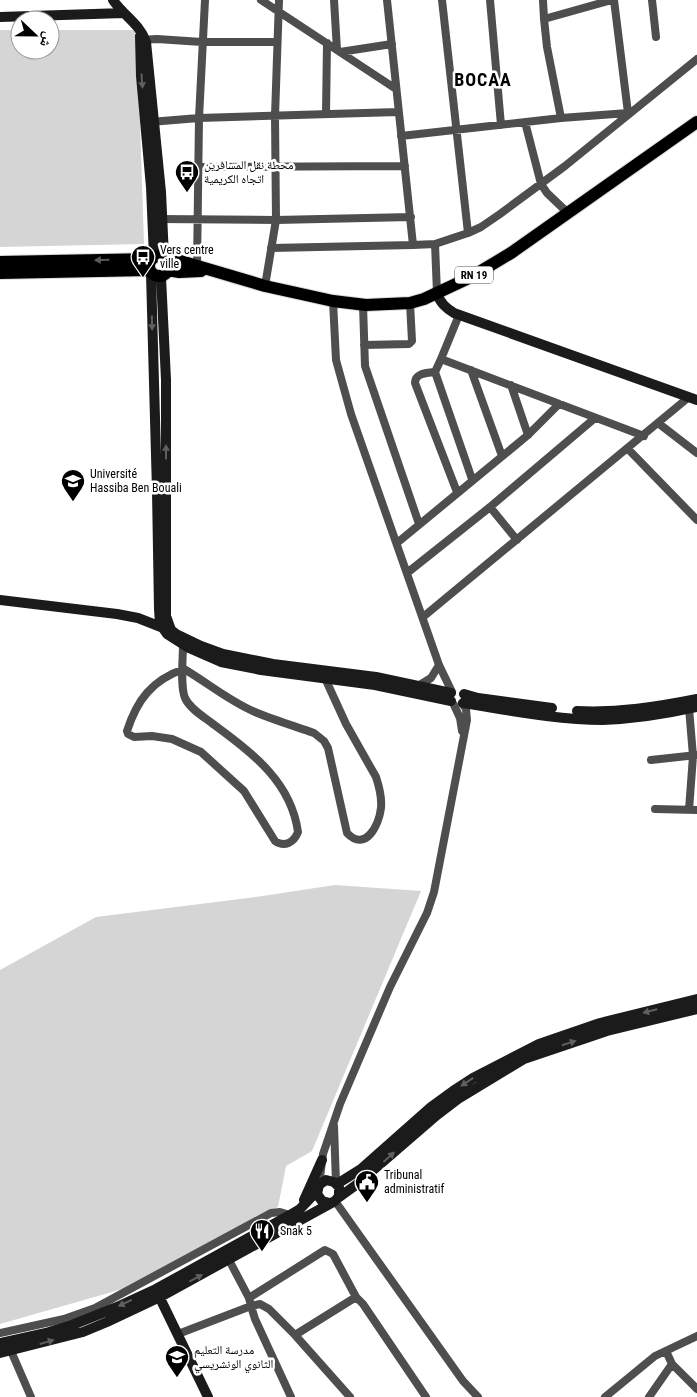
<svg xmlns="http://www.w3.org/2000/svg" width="697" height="1397" font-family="'Roboto Condensed','Noto Naskh Arabic',sans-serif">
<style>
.green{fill:#d5d5d5}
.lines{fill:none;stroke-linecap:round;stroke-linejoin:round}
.primary-casing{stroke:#dbdbdb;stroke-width:14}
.street{stroke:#4e4e4e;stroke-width:8}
.secondary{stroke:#1b1b1b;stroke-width:10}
.primary{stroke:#000;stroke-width:12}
.oneway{fill:#5f5f5f}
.oneway2{fill:#595959}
.labels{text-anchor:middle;stroke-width:5;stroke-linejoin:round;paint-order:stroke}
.shield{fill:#fff;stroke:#4c4c4c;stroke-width:1}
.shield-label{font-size:11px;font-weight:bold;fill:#000}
.poi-label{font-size:12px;fill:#000;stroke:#fff;text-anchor:start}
.district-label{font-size:18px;font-weight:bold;letter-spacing:1px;fill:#000;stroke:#fff}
</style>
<rect width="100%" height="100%" fill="#fff"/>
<path class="green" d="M0 30H20V50H50V30H137L144 244 0 247Z
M335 885 421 891 312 1151 286 1166 278 1207 126 1288 0 1324V970L96 917 256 897Z"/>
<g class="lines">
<g class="primary-casing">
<path id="primary" d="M149 266a10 10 0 1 1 20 0a10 10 0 1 1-20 0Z
M166 259 177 260 265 286 333 301 366 305 410 303 424 299 471 277 511 253 697 122
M0 262 151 259
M168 270 179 272 201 271
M0 273 148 270"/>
</g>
<path class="street" d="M261 0 396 89
M334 0 337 50
M387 0 413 245
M442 0 468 233
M490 0 501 125
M543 0 544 19 612 0
M652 0 656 37
M544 19 547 47 561 118
M140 40 157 39 202 42H277
M340 52 392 44
M326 114 327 43
M150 122 199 118 398 112
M525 122 541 184 547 193 568 213
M401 136 561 118 628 113 614 0
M199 167 405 166
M158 219 276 220 411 217
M271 248 413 245 435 244
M197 267 199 118 205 0
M265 286 276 220 275 116 279 0
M437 293 435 244 468 233 481 227 500 214 565 166 697 59
M333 301 336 360 351 414 439 665 452 692
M363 305 365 366 419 524
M459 315 441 359 644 436
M364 345 409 344 412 341 410 303
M441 359 435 372C427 373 415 373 415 383L457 492
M471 370 502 456
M435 372 472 479
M511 385 528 435
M658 423 697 453
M628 449 697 520
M490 507 517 540
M397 543 528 435 559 404
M407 573 490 507 595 418
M423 617 689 397
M184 642 183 645C183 659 180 686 185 698 190 709 204 717 213 724 252 753 291 781 298 832 294 842 285 848 275 841L244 791 201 752 172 739 152 736 134 737 128 734 127 731C137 700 152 680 184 669 208 683 229 701 255 712 274 720 294 726 314 733L324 741 328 748 347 833C366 853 379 824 381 808 382 797 379 786 376 777L346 724 324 676
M418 686 431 678 439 665
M454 705 460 718 462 731
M651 760 697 755
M655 809 697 810
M689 810 693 756 689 708
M334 1126 336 1183
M319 1185 323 1154 340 1104 390 987 427 913 434 892 467 720 466 709 462 703
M335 1201 463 1381 478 1397
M229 1260 249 1298 251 1306 260 1304 269 1309 295 1335 350 1397
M249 1298 325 1250 333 1254 356 1297
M0 1333 64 1319 95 1308 271 1213 280 1212 290 1215
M178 1334 251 1306 255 1319 291 1397
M295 1335 356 1297 363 1304 426 1397
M11 1351 31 1397
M666 1351 672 1364 697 1389
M605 1397 655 1356 697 1336
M649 1397 672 1364"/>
<path class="secondary" d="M113 0C123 15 140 24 146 42L161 192 164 257
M0 17 124 13
M140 36 141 76 151 187 154 257
M151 274 157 491 159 609 160 624 167 634 189 648 221 662 261 670 375 685 451 701
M161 277 166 380V616L171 630 176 634 201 646 223 654 273 664 376 677 451 693
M437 293C440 303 446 308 454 313L697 400
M0 600 117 614 138 618 166 629
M464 694 478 698 552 708
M463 703C508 710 556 720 603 720 634 719 666 714 697 707
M577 711C618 713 657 707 697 699
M337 1184 361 1169 431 1107 453 1091 473 1078 539 1044 600 1023 697 999
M338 1198 356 1185 437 1115 458 1099 524 1059 607 1031 697 1009
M304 1200 322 1160
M157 1292 208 1397
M0 1343 46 1333 72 1325 117 1307 156 1289 290 1215 300 1209 317 1191
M0 1353 83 1332 107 1322 160 1297 335 1201 339 1196V1187L334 1182 326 1180 319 1185 317 1194 322 1201 330 1203"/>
<use href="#primary" class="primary"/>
</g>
<defs><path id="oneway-solid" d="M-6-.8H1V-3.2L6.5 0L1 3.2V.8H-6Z" transform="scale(1.25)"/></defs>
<g class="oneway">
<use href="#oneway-solid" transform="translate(142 81) rotate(86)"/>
<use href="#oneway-solid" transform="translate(152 323) rotate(89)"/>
<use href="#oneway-solid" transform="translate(166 452) rotate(-90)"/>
<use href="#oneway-solid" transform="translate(650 1011) rotate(166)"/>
<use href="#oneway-solid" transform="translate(569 1043) rotate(-17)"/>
<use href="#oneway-solid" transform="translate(467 1082) rotate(147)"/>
<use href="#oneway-solid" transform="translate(389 1157) rotate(-42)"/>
<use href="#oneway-solid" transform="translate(196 1278) rotate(-28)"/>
<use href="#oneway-solid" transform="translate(125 1303) rotate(155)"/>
<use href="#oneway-solid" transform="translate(47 1342) rotate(-16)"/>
</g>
<use class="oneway2" href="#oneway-solid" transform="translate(102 260) rotate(179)"/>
<defs>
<g id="bus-pin" transform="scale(1.25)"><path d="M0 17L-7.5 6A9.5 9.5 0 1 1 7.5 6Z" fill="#000" stroke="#fff"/><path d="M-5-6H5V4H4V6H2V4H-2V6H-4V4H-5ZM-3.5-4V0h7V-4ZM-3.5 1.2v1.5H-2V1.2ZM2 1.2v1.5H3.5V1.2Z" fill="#fff"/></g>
<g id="university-pin" transform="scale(1.25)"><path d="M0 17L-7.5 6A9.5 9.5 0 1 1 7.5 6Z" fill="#000" stroke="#fff"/><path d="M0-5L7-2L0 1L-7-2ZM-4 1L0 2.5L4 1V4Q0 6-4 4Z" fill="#fff"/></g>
<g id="civic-pin" transform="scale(1.25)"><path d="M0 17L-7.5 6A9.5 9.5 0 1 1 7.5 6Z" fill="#000" stroke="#fff"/><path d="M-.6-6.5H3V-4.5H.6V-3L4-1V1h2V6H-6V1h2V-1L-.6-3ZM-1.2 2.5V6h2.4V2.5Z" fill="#fff"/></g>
<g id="restaurant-pin" transform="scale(1.25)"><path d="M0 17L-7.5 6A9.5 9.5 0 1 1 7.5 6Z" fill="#000" stroke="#fff"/><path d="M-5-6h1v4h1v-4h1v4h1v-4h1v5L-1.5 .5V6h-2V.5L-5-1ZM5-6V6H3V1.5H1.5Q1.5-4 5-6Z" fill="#fff"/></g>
<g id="school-pin" transform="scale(1.25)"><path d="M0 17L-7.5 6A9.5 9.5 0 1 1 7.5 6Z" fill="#000" stroke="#fff"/><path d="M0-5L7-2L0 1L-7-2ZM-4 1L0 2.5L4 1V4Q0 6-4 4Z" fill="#fff"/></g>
</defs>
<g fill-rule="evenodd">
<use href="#bus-pin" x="187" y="172"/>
<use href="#bus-pin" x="143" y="257"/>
<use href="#university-pin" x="73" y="481"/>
<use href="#civic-pin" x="367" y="1182"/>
<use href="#restaurant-pin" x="262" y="1231"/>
<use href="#school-pin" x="177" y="1357"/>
</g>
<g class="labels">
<rect class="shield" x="455" y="266.5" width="38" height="17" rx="4"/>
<g class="shield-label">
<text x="474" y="279">RN 19</text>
</g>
<g class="poi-label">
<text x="204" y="169">محطة نقل المسافرين<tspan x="204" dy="14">اتجاه الكريمية</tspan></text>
<text x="160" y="254">Vers centre<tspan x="160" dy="14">ville</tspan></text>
<text x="90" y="478">Université<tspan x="90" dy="14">Hassiba Ben Bouali</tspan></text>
<text x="384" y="1179">Tribunal<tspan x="384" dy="14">administratif</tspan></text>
<text x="280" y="1235">Snak 5</text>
<text x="194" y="1354">مدرسة التعليم<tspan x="194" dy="14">الثانوي الونشريسي</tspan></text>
</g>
<g class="district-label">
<text x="483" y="86">BOCAA</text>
</g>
</g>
<g transform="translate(35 35) rotate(112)"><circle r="24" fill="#ffffff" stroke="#999999"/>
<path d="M0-4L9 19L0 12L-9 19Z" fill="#000000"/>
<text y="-8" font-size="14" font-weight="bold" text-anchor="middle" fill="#000000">ش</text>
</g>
</svg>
